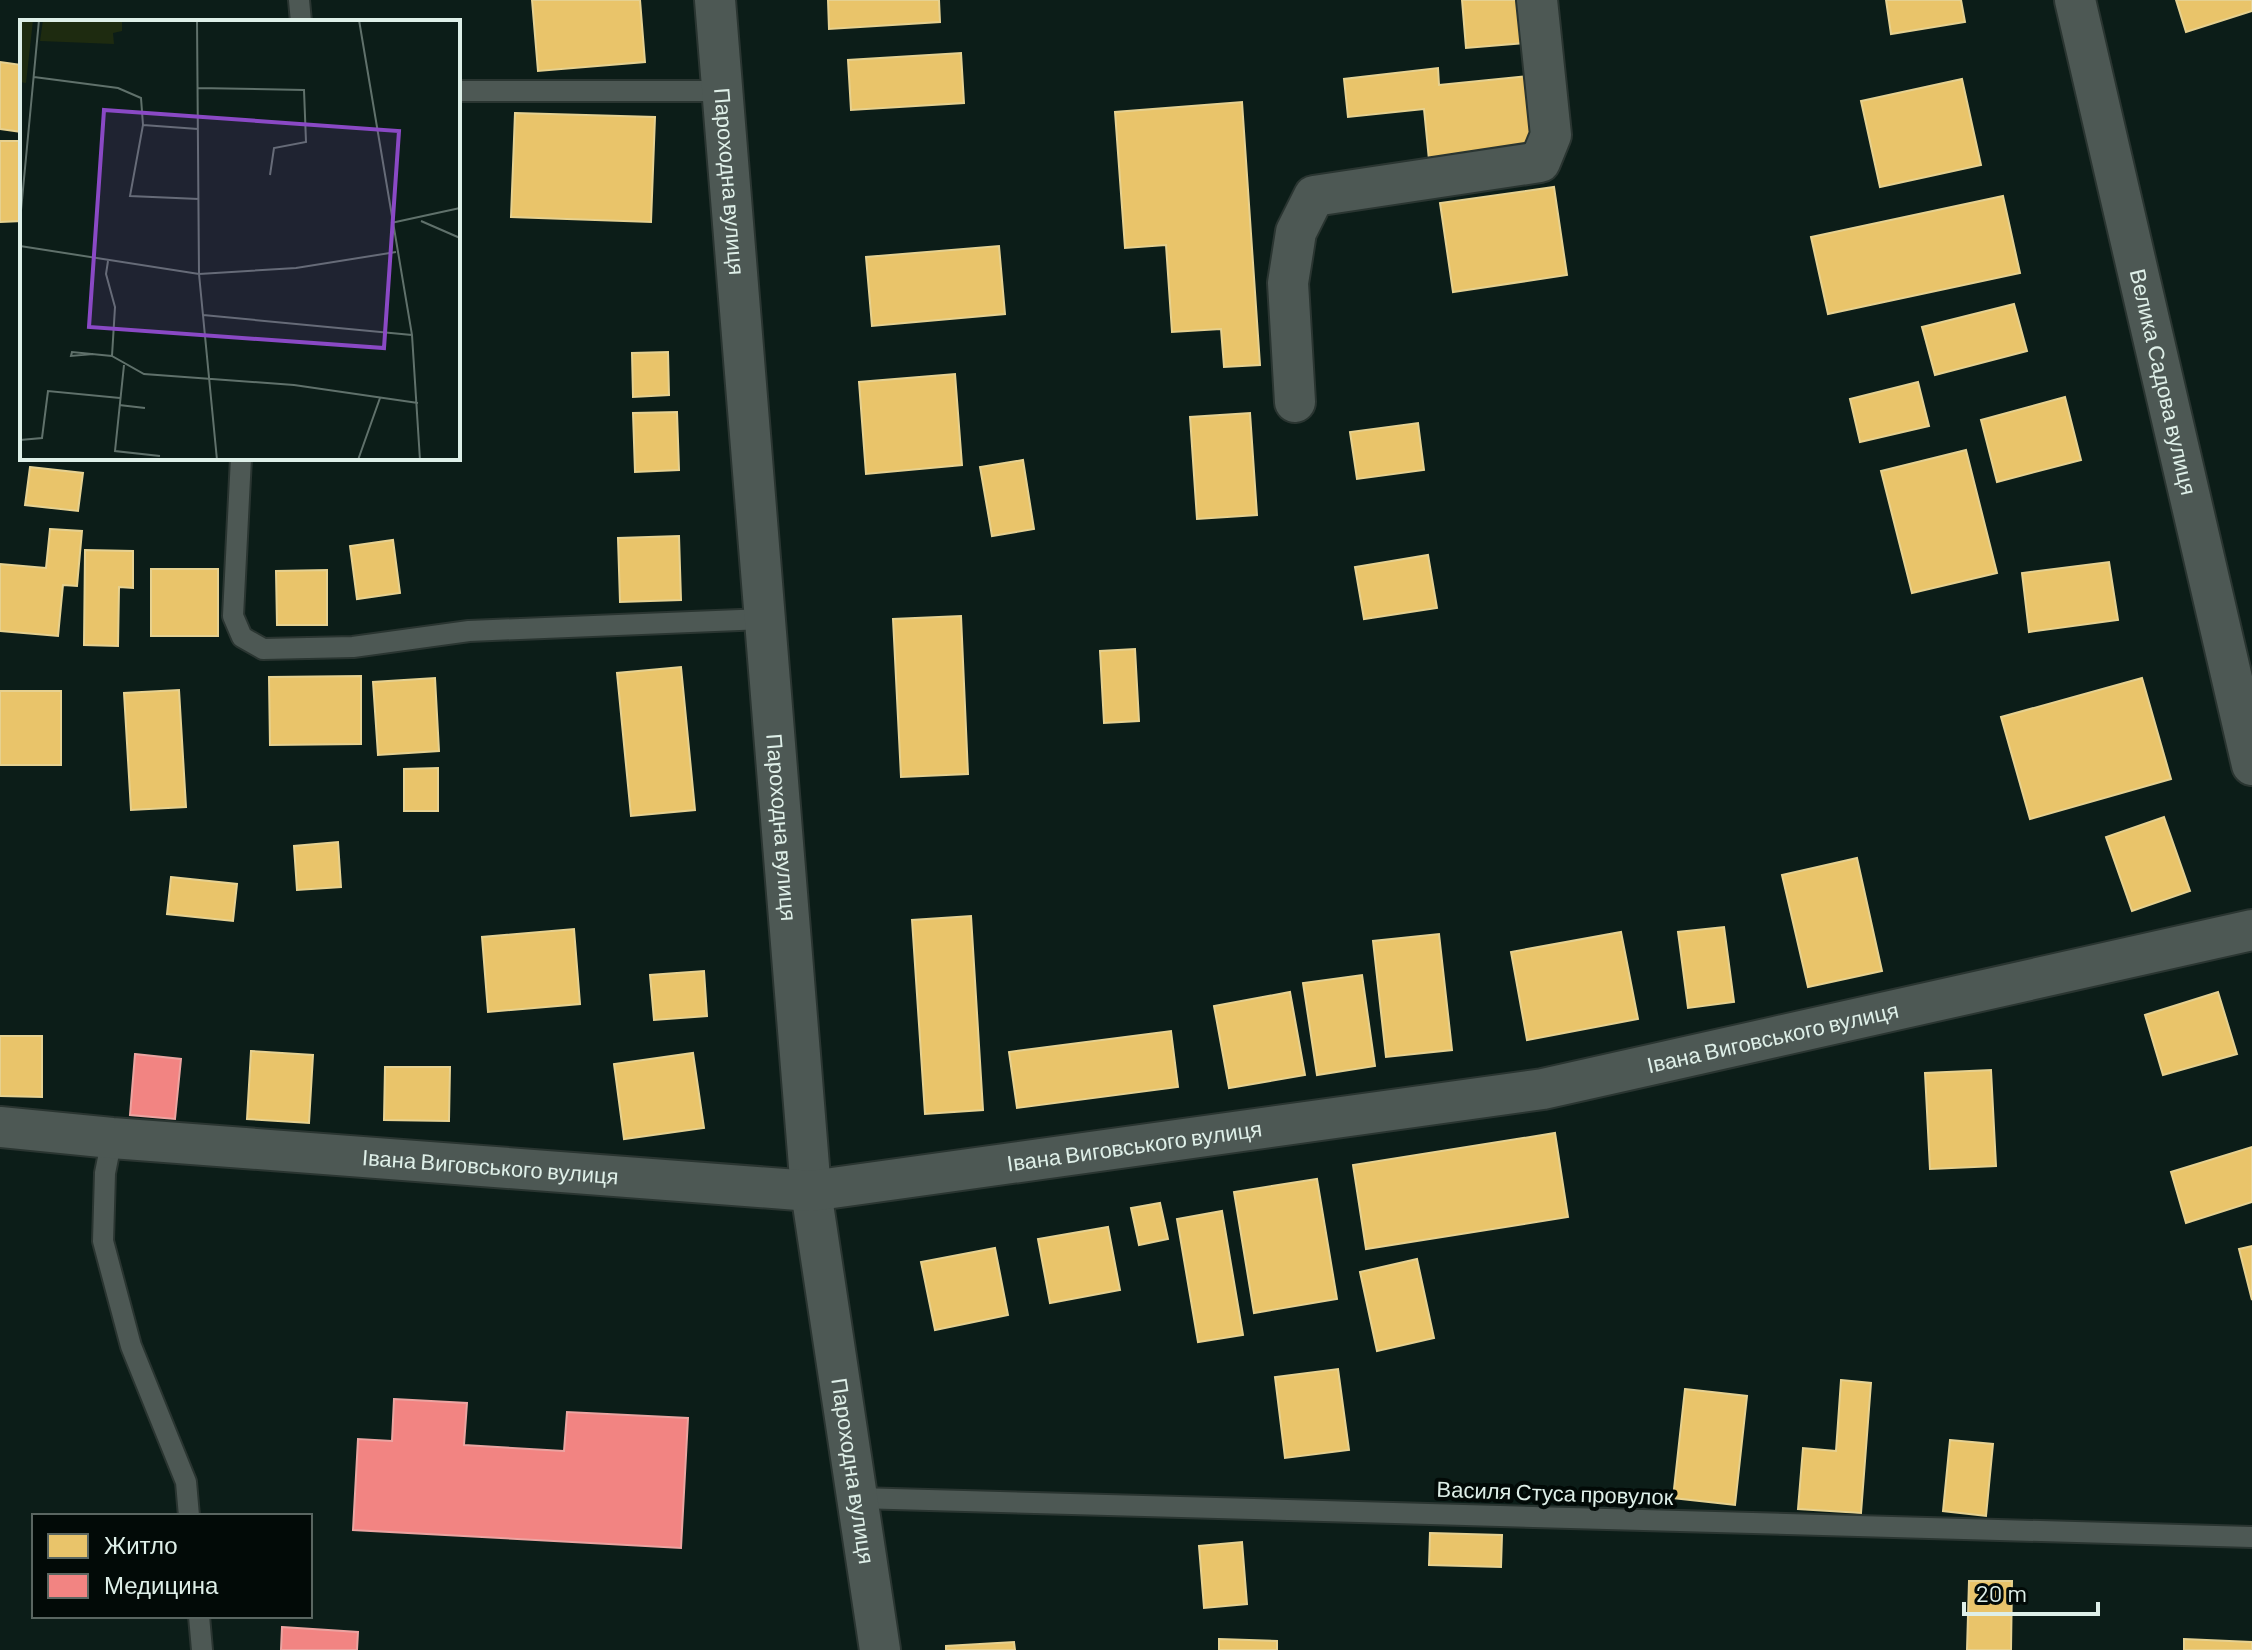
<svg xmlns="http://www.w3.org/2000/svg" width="2252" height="1650" font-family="Barlow,sans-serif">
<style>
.homes{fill:#e9c46a;stroke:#e6d190;stroke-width:2}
.health{fill:#f28482;stroke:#eca4a1;stroke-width:2}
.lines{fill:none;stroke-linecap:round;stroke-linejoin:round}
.service-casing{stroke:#2a3531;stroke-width:24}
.minor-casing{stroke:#2a3531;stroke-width:44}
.service{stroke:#4d5854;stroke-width:20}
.minor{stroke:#4d5854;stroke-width:40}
.labels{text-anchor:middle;stroke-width:8;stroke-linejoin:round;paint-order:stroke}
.street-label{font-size:22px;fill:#deefe8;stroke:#020a07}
.inset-road{fill:none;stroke:#60716b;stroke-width:2}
.view{fill:#8a49c5;fill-opacity:0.15;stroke:#8a49c5;stroke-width:4}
.inset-edge{fill:none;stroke:#deefe8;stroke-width:4}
</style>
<rect width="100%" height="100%" fill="#0c1d18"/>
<path class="homes" d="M532 0H640L645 62 538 71Z
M828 0H939L940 22 829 29Z
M1462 0H1522L1525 43 1466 48Z
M1886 0H1961L1965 22 1891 34Z
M2176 0H2252V11L2186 32Z
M961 53 964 103 851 110 848 60Z
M0 62 22 65V132L0 129Z
M1438 68 1439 85 1529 76 1537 148 1429 160 1424 109 1348 117 1344 79Z
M1962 79 1981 165 1880 187 1861 101Z
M1242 102 1260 365 1224 367 1221 329 1172 332 1166 245 1125 248 1115 112Z
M515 113 655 117 651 222 511 217Z
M0 141H22V221L0 222Z
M1554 187 1567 275 1453 292 1440 203Z
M2003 196 2020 273 1828 314 1811 237Z
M999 246 1005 314 872 326 866 257Z
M2014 304 2027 351 1935 375 1922 327Z
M668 352 669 395 633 397 632 353Z
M955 374 962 465 866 474 859 382Z
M1918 382 1929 426 1860 442 1850 399Z
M2065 397 2081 460 1997 482 1981 420Z
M677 412 679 470 635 472 633 413Z
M1250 413 1257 515 1197 519 1190 417Z
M1418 423 1424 470 1357 479 1350 432Z
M1966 450 1997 573 1912 593 1881 471Z
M1023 460 1034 529 992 536 980 467Z
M30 467 83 473 78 511 25 505Z
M50 529 82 531 77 586 63 585 58 636 0 631V564L46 568Z
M679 536 681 600 620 602 618 538Z
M393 540 400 593 357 599 350 546Z
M85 550 133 551V588L119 587 118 646 84 645Z
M1428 555 1437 608 1364 619 1355 567Z
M2109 562 2118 620 2029 632 2022 573Z
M151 569H218V636H151Z
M327 570V625H277L276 571Z
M961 616 968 774 901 777 893 619Z
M1135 649 1139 721 1104 723 1100 651Z
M681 667 695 810 631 816 617 673Z
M361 676V744L270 745 269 677Z
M435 678 439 751 378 755 373 682Z
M2142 678 2171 779 2030 819 2001 717Z
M179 690 186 807 131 810 124 693Z
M0 691H61V765H0Z
M438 768V811H404V769Z
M2164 817 2190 891 2132 911 2106 837Z
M338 842 341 887 297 890 294 846Z
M1857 858 1882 971 1808 987 1782 875Z
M171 877 237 884 233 921 167 914Z
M971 916 983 1110 925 1114 912 920Z
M1724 927 1734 1002 1688 1008 1678 932Z
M574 929 580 1004 488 1012 482 937Z
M1621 932 1638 1019 1527 1040 1511 952Z
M1439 934 1452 1050 1386 1057 1373 941Z
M704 971 707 1016 654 1020 650 975Z
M1362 975 1375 1066 1317 1075 1303 983Z
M1290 992 1305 1075 1229 1088 1214 1006Z
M2218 992 2237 1054 2163 1075 2145 1015Z
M1171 1031 1178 1087 1017 1108 1009 1052Z
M0 1036H42V1097L0 1096Z
M251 1051 313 1055 309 1123 247 1119Z
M693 1053 704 1128 624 1139 614 1064Z
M385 1067H450L449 1121 384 1120Z
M1991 1070 1996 1166 1930 1169 1925 1073Z
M1555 1133 1568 1217 1366 1249 1353 1165Z
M2252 1147V1202L2186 1223 2171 1172Z
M1317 1179 1337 1299 1254 1313 1234 1192Z
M1160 1203 1168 1239 1139 1245 1131 1208Z
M1222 1211 1243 1335 1198 1342 1177 1219Z
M1108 1227 1120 1290 1050 1303 1038 1239Z
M2252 1246V1300L2239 1249Z
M995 1248 1008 1315 935 1330 921 1262Z
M1417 1259 1434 1338 1377 1351 1360 1272Z
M1338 1369 1349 1450 1285 1458 1275 1377Z
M1841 1380 1871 1383 1861 1513 1798 1509 1803 1448 1836 1451Z
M1685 1389 1747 1396 1735 1505 1673 1498Z
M1950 1440 1993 1444 1986 1516 1943 1511Z
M1430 1533 1502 1535 1501 1567 1429 1565Z
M1242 1542 1247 1604 1204 1608 1199 1546Z
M1969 1581H2012L2011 1650H1967Z
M1219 1639 1277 1641V1650H1219Z
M2184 1639 2252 1642V1650H2184Z
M1014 1642 1015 1650H946V1646Z"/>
<path class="health" d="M135 1054 181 1059 175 1119 130 1115Z
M394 1399 467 1403 464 1445 564 1451 567 1412 688 1418 681 1548 353 1530 358 1439 392 1441Z
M282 1627 358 1632 357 1650H281Z"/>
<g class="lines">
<g class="service-casing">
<path id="service" d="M299 0 301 22
M458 91H722
M241 458 233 616 242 637 263 649 353 647 469 631 765 619
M112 1138 105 1173 103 1241 131 1346 186 1482 189 1516
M857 1498 2252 1537
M199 1616 202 1650"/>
</g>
<g class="minor-casing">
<g id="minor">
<path id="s1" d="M715 0 811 1191 880 1650"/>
<path id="s2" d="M2075 0 2252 765"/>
<path d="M1295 402 1288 283 1296 232 1314 196 1540 162 1551 135 1537 0"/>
<path id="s3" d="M0 1127 112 1138 811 1191 1543 1089 2252 930"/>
</g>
</g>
<use href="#service" class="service"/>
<use href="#minor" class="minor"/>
</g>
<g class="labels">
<g class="street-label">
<text dy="8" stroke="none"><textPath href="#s1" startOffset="182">Пароходна вулиця</textPath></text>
<text dy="8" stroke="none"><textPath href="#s2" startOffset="392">Велика Садова вулиця</textPath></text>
<text dy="8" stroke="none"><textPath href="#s1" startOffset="830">Пароходна вулиця</textPath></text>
<text dy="8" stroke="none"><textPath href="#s3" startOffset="1788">Івана Виговського вулиця</textPath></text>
<text dy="8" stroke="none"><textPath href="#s3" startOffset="1140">Івана Виговського вулиця</textPath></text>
<text dy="8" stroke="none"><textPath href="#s3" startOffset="492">Івана Виговського вулиця</textPath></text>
<text dy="8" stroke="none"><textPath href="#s1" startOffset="1478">Пароходна вулиця</textPath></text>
<text transform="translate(1555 1493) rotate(2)" y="8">Василя Стуса провулок</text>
</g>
</g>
<g transform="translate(20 20)">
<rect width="440" height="440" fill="#0c1d18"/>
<path d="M0 0H13L6 63 0 62ZM23 0 44 2H102V11L93 13 94 24 20 21Z" fill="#1e2b10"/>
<path class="inset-road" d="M177 0 179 254 197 440M339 0 392 315 400 440M14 57 98 68 121 78 123 105 110 176 179 179M177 68 284 70 286 122 254 128 250 155M123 105 178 109M0 201 19 0M401 201 440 218M371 203 440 188M0 226 179 254 276 248 376 232M88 241 86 254 95 287 92 336 124 354 274 365 398 383M183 295 392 315M73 334 51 336 52 332 92 336M104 345 95 431 140 436M99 385 125 388M0 420 22 418 28 371 100 378M338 440 360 378"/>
<path class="view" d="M84 90 379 111 364 328 69 307Z"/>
<rect width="440" height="440" class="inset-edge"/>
</g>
<rect x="32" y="1514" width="280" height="104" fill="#020a07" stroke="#5a6661" stroke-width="2"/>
<rect x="48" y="1534" width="40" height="24" fill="#e9c46a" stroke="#5a6661" stroke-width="2"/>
<text x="104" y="1554" font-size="24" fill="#deefe8">Житло</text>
<rect x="48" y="1574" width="40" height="24" fill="#f28482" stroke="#5a6661" stroke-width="2"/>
<text x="104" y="1594" font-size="24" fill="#deefe8">Медицина</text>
<path d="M1964 1602v12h134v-12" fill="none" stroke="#deefe8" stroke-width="4"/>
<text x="1976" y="1602" font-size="24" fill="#deefe8" stroke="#020a07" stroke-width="6" paint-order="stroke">20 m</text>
</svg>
